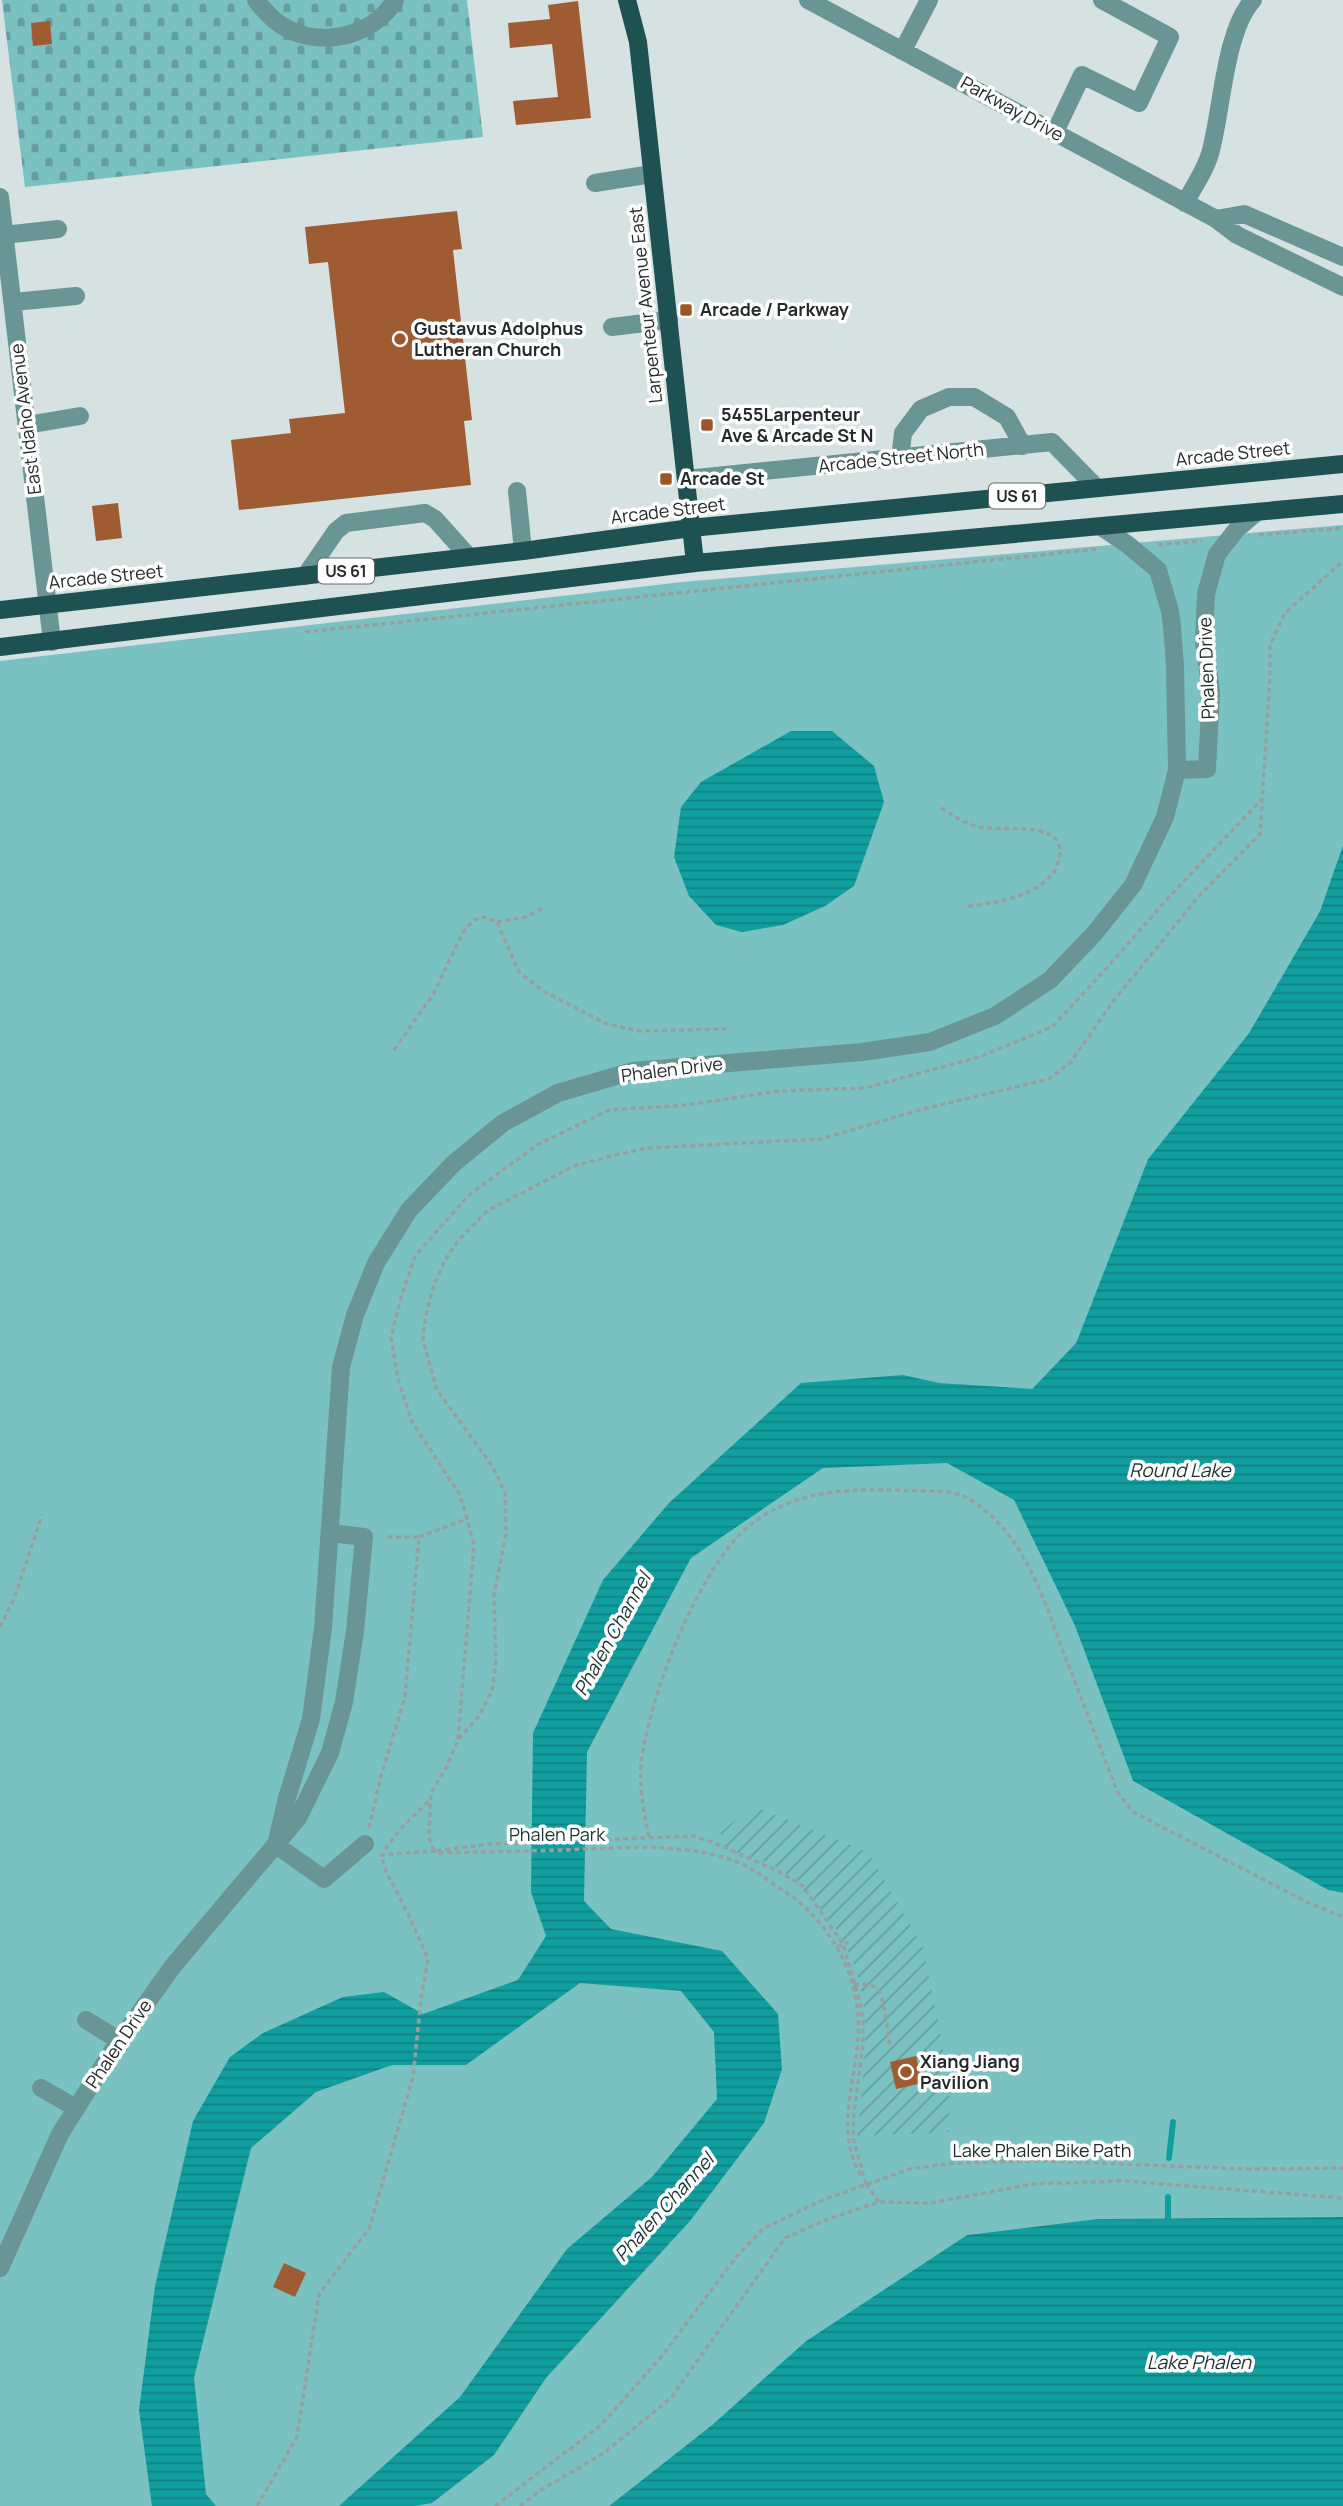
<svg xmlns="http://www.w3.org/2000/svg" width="1343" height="2506" font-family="Manrope,sans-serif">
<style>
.cemetery{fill:url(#cemetery-stones)}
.park{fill:#7ac2c1}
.garden{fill:url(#garden-furrows)}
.water{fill:url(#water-rules)}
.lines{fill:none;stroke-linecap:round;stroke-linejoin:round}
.stream{stroke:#109e9e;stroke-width:6}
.building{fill:#9f5b32}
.path{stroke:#97a0a0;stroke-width:3.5;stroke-dasharray:5 3.5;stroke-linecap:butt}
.minor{stroke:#699594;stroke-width:18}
.major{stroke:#1e5151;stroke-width:18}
.poi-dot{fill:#9b562b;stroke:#fff;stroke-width:2.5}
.labels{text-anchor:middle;stroke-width:7;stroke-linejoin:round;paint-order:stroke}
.shield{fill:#fff;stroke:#666969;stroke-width:2}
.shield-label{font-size:16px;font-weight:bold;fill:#252929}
.street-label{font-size:18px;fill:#252929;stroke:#fff}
.poi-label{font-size:18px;font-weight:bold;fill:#252929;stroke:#fff;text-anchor:start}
.park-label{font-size:18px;fill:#1c3131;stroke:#fff}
.water-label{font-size:19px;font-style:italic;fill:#1b3030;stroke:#fff}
</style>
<defs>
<pattern id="cemetery-stones" width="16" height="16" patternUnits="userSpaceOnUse" patternTransform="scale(1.75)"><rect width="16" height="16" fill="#7ac2c1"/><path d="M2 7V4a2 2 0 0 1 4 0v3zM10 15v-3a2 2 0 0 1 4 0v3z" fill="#649e9d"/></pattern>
<pattern id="garden-furrows" width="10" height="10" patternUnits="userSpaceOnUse" patternTransform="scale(1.75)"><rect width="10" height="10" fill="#7ac2c1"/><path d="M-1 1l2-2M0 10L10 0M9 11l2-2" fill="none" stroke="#649e9d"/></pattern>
<pattern id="water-rules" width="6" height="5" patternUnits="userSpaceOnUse" patternTransform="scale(1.75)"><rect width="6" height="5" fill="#109e9e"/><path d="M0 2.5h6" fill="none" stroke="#0f8181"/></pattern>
</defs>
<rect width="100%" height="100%" fill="#d6e1e1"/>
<path class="cemetery" d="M2 0H467L483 137 25 187Z"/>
<path class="park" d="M1343 525V845L1320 911 1249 1033 1148 1159 1076 1343 1032 1389 1014 1500 1075 1626 1133 1781 1328 1890 1343 1893V2217L1097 2219 967 2235 806 2341 712 2425 609 2506H0V661L682 582Z"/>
<path class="garden" d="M753 1806 868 1852 923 1947 939 2026 949 2091V2132L857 2136C866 2042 883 1969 808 1896 799 1888 791 1876 781 1870 766 1860 738 1854 721 1847V1832Z"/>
<path class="water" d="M791 731H832L874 766 884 802 854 886 825 906 783 925 742 932 716 925 689 896 674 857 681 807 701 782Z
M1343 845V1893L1328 1890 1133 1781 1075 1626 1014 1500 947 1463 823 1468 691 1558 587 1752 584 1901 611 1929 722 1951 778 2014 782 2069 764 2123 690 2221 546 2378 494 2455 432 2503 415 2506H339L460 2397 567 2249 652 2177 717 2099 714 2032 681 1991 580 1983 466 2065H392L316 2092 251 2148 194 2378 206 2494 216 2506H152L139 2410 155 2286 193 2121 230 2057 263 2033 343 1997 384 1992 423 2014 518 1980 546 1936 531 1892 533 1733 603 1580 669 1503 801 1383 903 1375 939 1383 1032 1389 1076 1343 1148 1159 1249 1033 1320 911Z
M1343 2217V2506H609L712 2425 806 2341 967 2235 1097 2219Z"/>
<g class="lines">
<path class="stream" d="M1169 2158 1173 2122
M1168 2219V2197"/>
</g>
<path class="building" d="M578 1 591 118 516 125 513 101 558 97 552 44 510 48 508 23 550 19 548 5Z
M50 21 52 44 33 46 31 23Z
M457 211 462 249 453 250 472 420 464 421 471 485 239 510 231 440 291 433 289 419 345 413 328 262 309 264 305 227Z
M118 503 122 538 96 541 92 506Z
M916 2056 922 2083 896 2089 890 2062Z
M284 2263 306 2273 295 2297 273 2287Z"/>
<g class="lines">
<path class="path" d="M1259 535 1343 528
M1158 545 1202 541
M305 632 1098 549
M941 808C954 816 965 824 980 827 1001 832 1060 820 1060 851 1060 857 1057 867 1054 872 1033 899 996 902 965 907
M497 922 526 917 543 908
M394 1050 434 993 463 932 474 920 485 917 497 922 519 972 543 991 607 1024 639 1031 729 1029
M419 1537 467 1519 460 1495 412 1422 398 1379 391 1337 401 1297 415 1256 469 1195 537 1145 609 1110 687 1105 779 1091 865 1088 979 1057 1052 1027 1105 970 1169 897 1261 800
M0 1627 14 1599 42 1515
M458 1739 474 1545 467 1519
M369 1828 381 1776 405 1697 419 1537H384
M649 1837C644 1813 639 1789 641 1764 649 1697 701 1557 758 1519 797 1493 840 1489 885 1490 905 1491 948 1489 964 1496 970 1499 977 1504 982 1508 1030 1545 1047 1610 1068 1664 1085 1707 1101 1750 1118 1793L1133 1812 1309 1903 1343 1917
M385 1849 401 1828 429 1801
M380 1855 434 1851 436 1853C479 1852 521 1851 563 1850 619 1848 689 1841 742 1864 755 1870 766 1879 778 1887 794 1897 805 1906 818 1921 841 1948 856 1981 858 2017 862 2071 830 2127 862 2177
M837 1947 848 1942
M854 1985C862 1984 870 1983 876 1988 885 1995 888 2035 890 2048
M866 2184 853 2138 854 2113 863 2044V2022L860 2002 843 1944 803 1886 778 1871 712 1842 693 1836 491 1844 434 1851 429 1837 431 1793 446 1768 458 1740 479 1716 492 1691 496 1663 494 1595 506 1534 505 1493 493 1467 437 1390 423 1340 425 1319 433 1288 444 1262 457 1242 487 1211 574 1166 611 1156 647 1148 821 1139 923 1109 1049 1079 1071 1062 1114 1000 1199 896 1260 834 1270 678V645L1285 613 1343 561
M866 2184 879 2202
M257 2506 297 2437 319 2294 369 2229 413 2077 421 1999 428 1959 411 1920 386 1871 381 1855
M495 2506 600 2426 662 2356 737 2256 764 2228 825 2199 910 2169 955 2163 1038 2161 1249 2169 1343 2168
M520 2506 541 2490 604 2453 671 2398 785 2238 828 2219 879 2202 930 2203 1033 2184 1124 2181 1343 2198"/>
<path class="minor" d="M256 0C265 12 275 23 288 29 325 48 374 35 395 0
M808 0 1216 219 1237 235 1343 287
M903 50 929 0
M1055 132 1082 75 1139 103 1170 37 1102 0
M595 183 652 174
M0 197 52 642
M1185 203C1194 186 1207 168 1211 150 1222 109 1225 30 1253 0
M1216 219 1244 214 1343 257
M4 235 58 229
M13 302 76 296
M612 327 669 320
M27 425 80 416
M900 459 903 433 921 409 949 397H974L1007 417 1023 446
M686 479 1052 442 1097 488
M517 491 523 551
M305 576 336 531 346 523 425 513 435 519 469 557
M1177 770 1207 769 1211 691 1204 643 1206 594 1217 554 1237 529 1257 512
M276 1845 287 1798 311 1719 323 1628 341 1367 355 1315 376 1263 409 1210 454 1163 503 1123 558 1093 633 1071 862 1052 930 1042 995 1016 1050 980 1094 934 1133 885 1165 817 1177 770 1175 666 1172 626 1170 611 1158 570 1127 544 1101 527
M276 1845 324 1879 365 1844
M86 2020 120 2041
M41 2088 76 2108
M0 2268 60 2134 113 2050 173 1966 298 1818 330 1753 344 1702 355 1631 364 1537 331 1533"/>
<path class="major" d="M627 0 638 42 695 563
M0 610 523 551 691 528 1343 464
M0 647 695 563 1343 504"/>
</g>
<g class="poi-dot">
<rect x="679" y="303" width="14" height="14" rx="3.5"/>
<circle cx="400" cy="339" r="7"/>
<rect x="700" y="418" width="14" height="14" rx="3.5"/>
<rect x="659" y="472" width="14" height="14" rx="3.5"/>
<circle cx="906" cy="2072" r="7"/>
</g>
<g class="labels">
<g class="shield">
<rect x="989" y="483.5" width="56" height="25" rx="5"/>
<rect x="318" y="558.5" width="56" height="25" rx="5"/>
</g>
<g class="shield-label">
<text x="1017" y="502">US 61</text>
<text x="346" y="577">US 61</text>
</g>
<g class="street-label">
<text transform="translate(1012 109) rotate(29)" y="6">Parkway Drive</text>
<text transform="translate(646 305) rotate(-96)" y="6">Larpenteur Avenue East</text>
<text transform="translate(26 419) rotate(-97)" y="6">East Idaho Avenue</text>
<text transform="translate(1233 454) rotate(-6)" y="6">Arcade Street</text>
<text transform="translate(901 458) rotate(-6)" y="6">Arcade Street North</text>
<text transform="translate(668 511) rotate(-7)" y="6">Arcade Street</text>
<text transform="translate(106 577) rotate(-6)" y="6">Arcade Street</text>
<text transform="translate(1207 668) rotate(-92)" y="6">Phalen Drive</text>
<text transform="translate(672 1070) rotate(-7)" y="6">Phalen Drive</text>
<text transform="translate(119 2044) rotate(-56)" y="6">Phalen Drive</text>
<text x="1042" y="2157">Lake Phalen Bike Path</text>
</g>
<g class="poi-label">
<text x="700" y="316">Arcade / Parkway</text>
<text x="414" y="335">Gustavus Adolphus<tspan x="414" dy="21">Lutheran Church</tspan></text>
<text x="721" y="421">5455Larpenteur<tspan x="721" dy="21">Ave &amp; Arcade St N</tspan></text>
<text x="680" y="485">Arcade St</text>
<text x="920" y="2068">Xiang Jiang<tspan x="920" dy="21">Pavilion</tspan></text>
</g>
<g class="park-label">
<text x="557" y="1841">Phalen Park</text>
</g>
<g class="water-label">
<text x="1180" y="1477">Round Lake</text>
<text transform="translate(612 1634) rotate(-61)" y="7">Phalen Channel</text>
<text transform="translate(664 2207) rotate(-48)" y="7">Phalen Channel</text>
<text x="1199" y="2369">Lake Phalen</text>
</g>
</g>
</svg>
